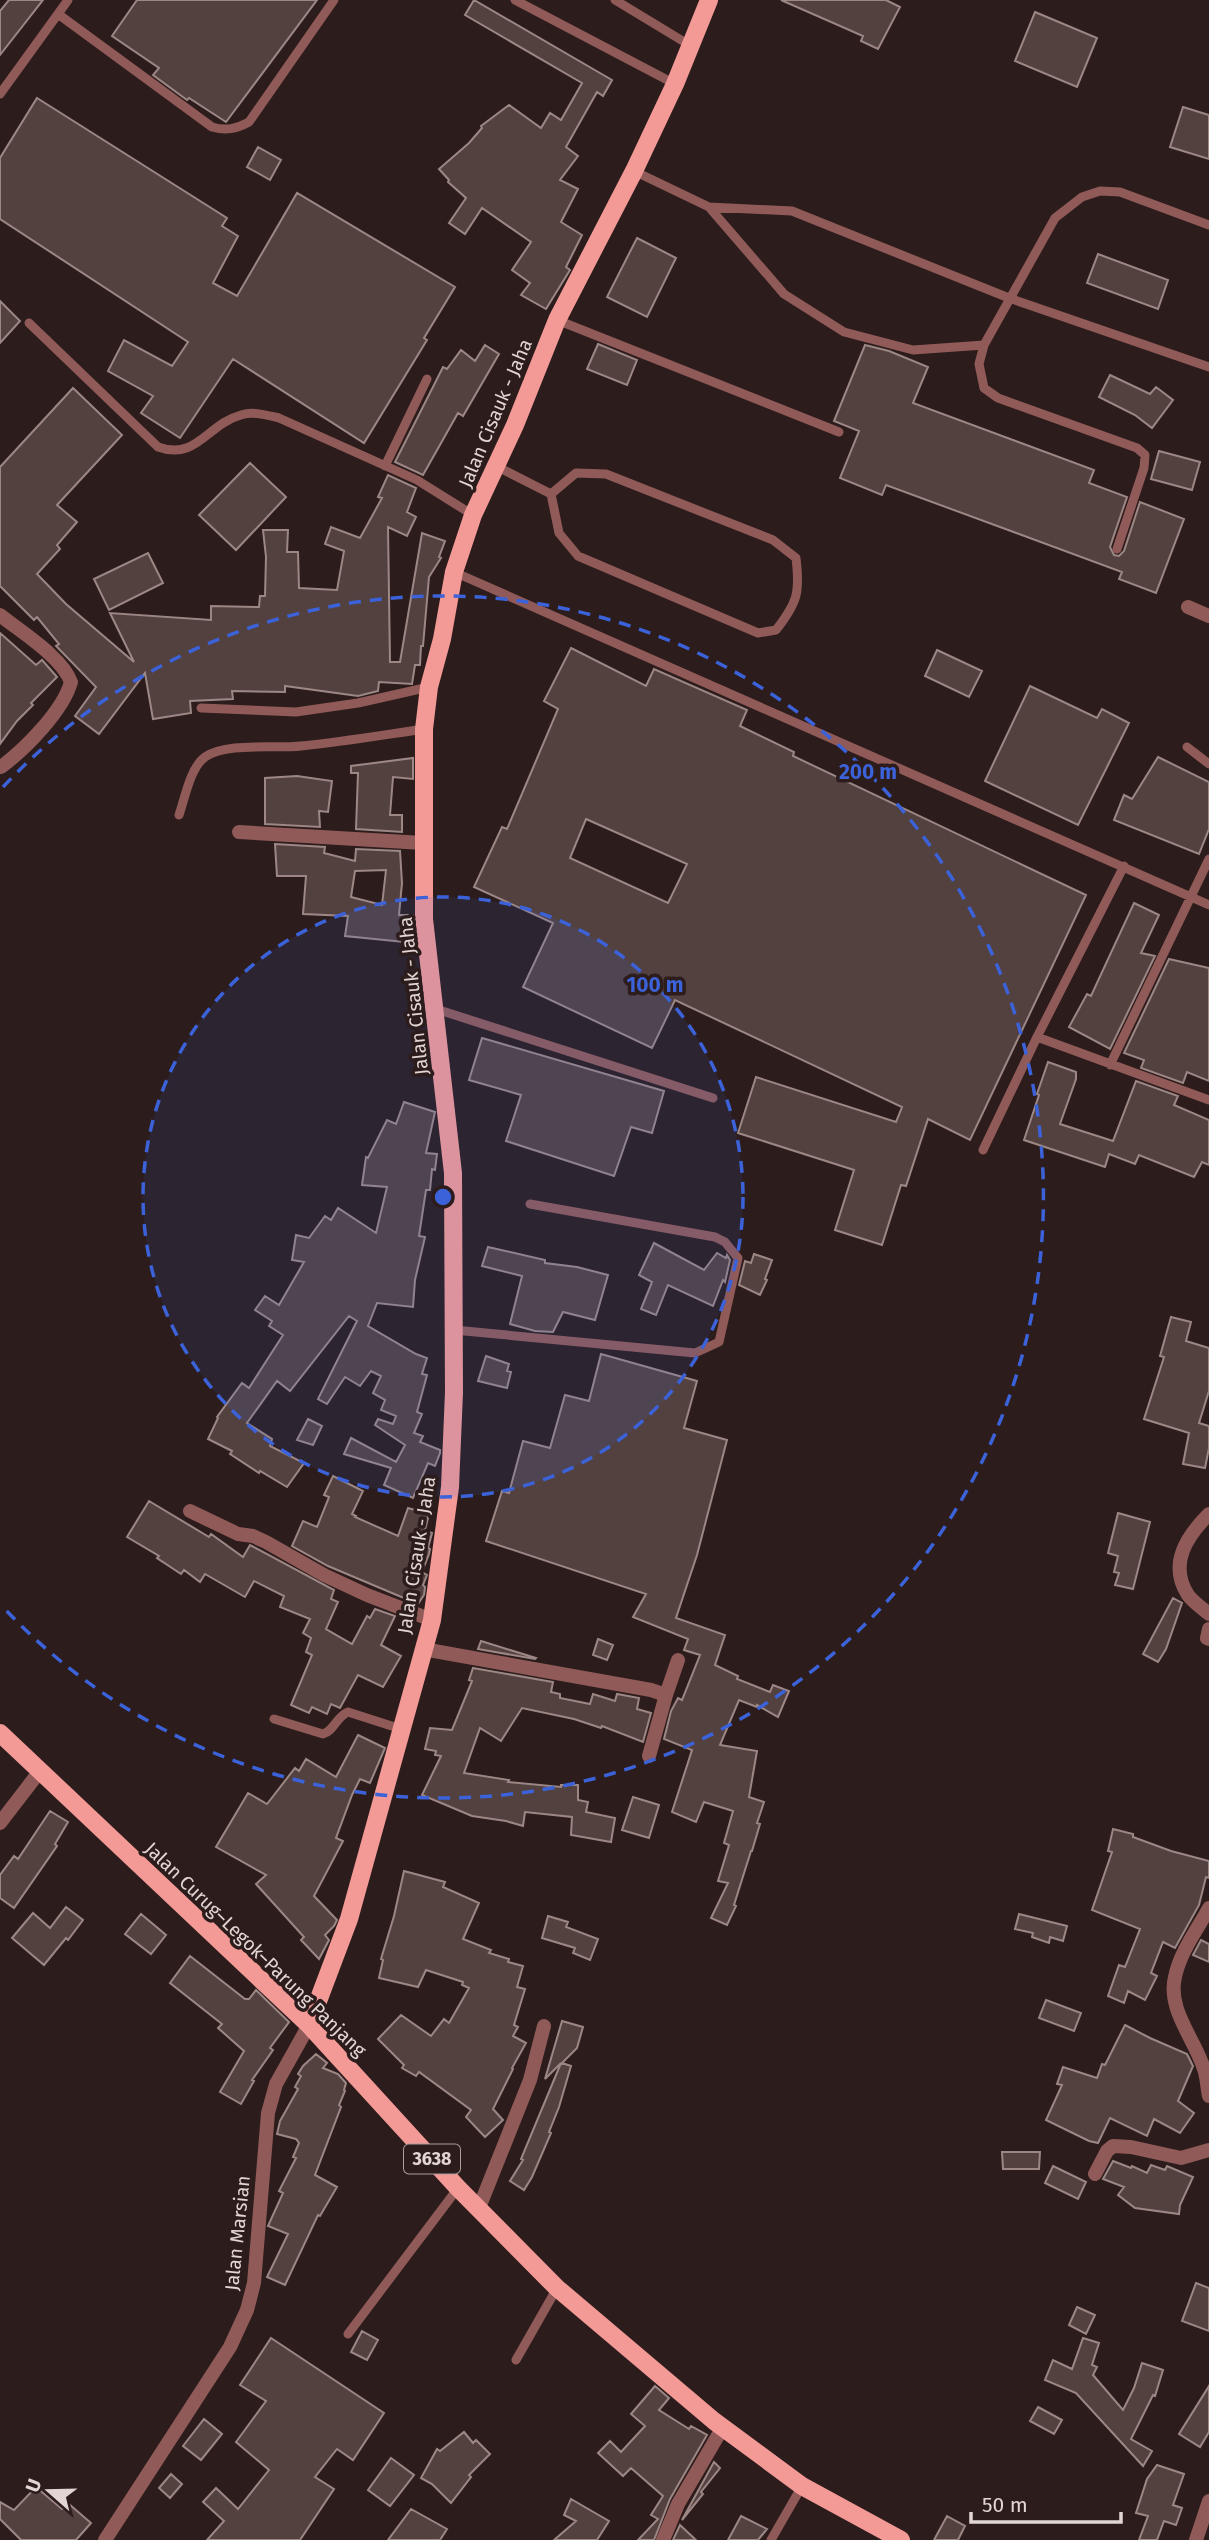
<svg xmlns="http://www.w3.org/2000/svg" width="1209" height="2540" font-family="'Fira Sans',sans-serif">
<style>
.building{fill:#534140;stroke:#9c8785;stroke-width:2;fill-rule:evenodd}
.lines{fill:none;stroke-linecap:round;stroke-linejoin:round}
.service{stroke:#8f5a58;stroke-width:9}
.minor{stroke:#8f5a58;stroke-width:14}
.tertiary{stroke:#8f5a58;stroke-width:14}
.primary{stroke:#f39a97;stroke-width:18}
.ring{fill:none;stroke:#3b62d8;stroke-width:3.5;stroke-dasharray:12 9}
.labels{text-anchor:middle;stroke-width:7;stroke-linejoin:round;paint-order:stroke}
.shield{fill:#2c1c1b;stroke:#ab9e9d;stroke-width:2}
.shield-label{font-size:18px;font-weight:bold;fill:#e2d6d5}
.street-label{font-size:19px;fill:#e2d6d5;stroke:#2c1c1b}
.centre{fill:#3b62d8;stroke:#2c1c1b;stroke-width:3.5}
.ring-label{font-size:21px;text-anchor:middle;font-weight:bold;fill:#3b62d8;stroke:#2c1c1b;stroke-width:7;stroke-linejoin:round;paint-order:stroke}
</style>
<rect width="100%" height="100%" fill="#2c1c1b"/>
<path class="building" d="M9 0H43L0 55V11Z
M137 0H317L226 122 189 98 187 100 153 75 159 68 112 36Z
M474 0 612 80 603 96 597 92 566 147 578 156 560 180 578 189 561 222 582 235 566 267 570 270 546 309 521 295 530 283 512 270 531 242 482 208 465 234 449 223 466 198 448 182 449 180 439 169 469 143 482 128 481 126 509 105 541 128 550 113 561 120 582 83 465 15Z
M781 0H886L900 7 878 49 861 41 863 36Z
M1035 12 1097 38 1077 87 1015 61Z
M37 98 227 218 222 226 238 236 213 283 237 296 297 193 455 287 424 338 427 340 364 443 233 359 180 438 141 413 153 396 108 371 124 340 172 366 188 342 0 219V158Z
M1183 107 1209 115V159L1170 147Z
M258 147 281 160 270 180 247 167Z
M637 238 676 258 647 317 607 297Z
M1098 254 1168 280 1158 309 1087 283Z
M0 301 20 321 0 343Z
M598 344 637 360 627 385 587 369Z
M485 345 499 354 463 416 458 413 423 475 395 462 443 367 447 369 461 350 475 361Z
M865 345 889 351 928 367 913 403 1094 470 1089 483 1127 497 1110 547 1114 555 1119 556 1124 551 1140 502 1184 519 1156 593 1119 579 1122 572 886 485 882 495 840 478 859 431 834 421Z
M1110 375 1150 394 1156 387 1173 400 1152 428 1135 415 1099 397Z
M73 388 122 435 57 505 77 522 57 545 60 549 37 574 66 604 134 662 110 613 211 620V606L259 607 260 596H265L266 557 263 530H288L287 552H298L299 588 337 590 344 551 325 544 331 527 360 538 382 498 378 497 388 475 416 488 407 512 416 517 407 536 388 527 390 662H400L422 533 445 541 439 557 441 558 429 577 423 646H421L420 665H415L412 684 379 682 378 691 358 696 285 686V692L232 691 233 699 190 701 191 713 153 719 145 673 99 734 75 716 96 687 56 646 59 644 37 617 34 620 0 586V467Z
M1159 451 1200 462 1192 490 1151 479Z
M250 463 286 497 236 550 199 515Z
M148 553 163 583 109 610 94 579Z
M0 633 36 665 42 660 57 677 31 703 33 705 17 721 0 744Z
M571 648 646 686 654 669 747 710 740 726 794 752 793 756 1086 895 970 1140 928 1119 906 1186 901 1185 882 1245 835 1230 854 1170 738 1133 756 1077 896 1122 902 1107 675 1000 652 1048 523 987 553 923 474 887 502 827 507 829 558 709 544 701ZM586 819 687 864 668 903 570 858Z
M937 650 982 671 969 697 925 676Z
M1030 686 1097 718 1102 709 1129 723 1078 825 985 781Z
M1158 757 1209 782V829L1199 854 1114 820 1124 795 1132 799Z
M413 758V779L393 777 390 815H402V832L356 829 358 773H351V766Z
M297 776 332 781 328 812 319 811 320 827 265 824V778Z
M275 844 325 847 324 853 355 861 356 849 400 851 402 883 399 915H413L414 943 345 936 348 916 303 914 306 876H277ZM386 870 382 905 351 897 355 871Z
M1134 903 1159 915 1141 953 1155 956 1110 1049 1069 1027 1087 994 1091 996Z
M1169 959 1209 968V1081L1187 1072 1183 1083 1141 1068 1144 1060 1124 1053Z
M482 1038 664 1091 652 1133 631 1127 614 1176 506 1141 521 1095 469 1080Z
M1048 1062 1076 1072V1079L1060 1124 1113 1141 1136 1081 1178 1096 1174 1105 1209 1120V1165L1202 1162 1194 1177 1139 1155 1135 1164 1109 1154 1105 1167 1024 1140 1039 1095 1037 1094Z
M404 1102 435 1112 426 1153 437 1154 435 1170 432 1169 430 1190H426L419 1236 425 1237 415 1280 413 1307 377 1303 368 1326 416 1354 427 1358 422 1374 427 1375 417 1412 422 1414 414 1433 423 1436 420 1442 440 1450V1453L435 1466 428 1463 413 1498 384 1485 391 1468 344 1454 351 1438 396 1462 405 1445 375 1425 378 1419 393 1424 396 1416 381 1410 385 1400 373 1393 381 1376 371 1371 360 1386 345 1377 327 1404 318 1399 357 1321 349 1316 290 1391 277 1381 247 1423 272 1439 270 1446 304 1463 287 1487 260 1471 259 1473 230 1454 232 1451 208 1439 218 1418 217 1417 242 1383 249 1388 283 1335 269 1326 272 1321 255 1310 265 1296 279 1305 304 1262 292 1260 296 1235 309 1238 325 1216 331 1220 338 1208 376 1233 387 1187 362 1185 366 1157 368 1158 387 1120 396 1124Z
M654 1243 704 1270 717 1253 726 1258 727 1255 730 1260 725 1282 723 1280 713 1306 668 1285 656 1315 641 1309 652 1282 639 1275Z
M488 1247 545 1260V1263L577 1267 608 1275 595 1320 563 1312 553 1332 535 1331 510 1324 522 1276 482 1266Z
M754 1254 772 1260 765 1279 767 1280 760 1295 739 1285 745 1261 751 1263Z
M1171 1317 1191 1322 1186 1341 1209 1348V1391L1199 1423 1209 1426V1448L1205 1468 1183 1464 1189 1433 1144 1419 1164 1357 1160 1356Z
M601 1354 697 1381 684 1428 727 1440 697 1555 676 1618 725 1635 715 1665 738 1676 737 1679 770 1692 773 1685 789 1691 778 1717 757 1705V1707L739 1700 720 1745 757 1751 749 1797 764 1802 757 1823 760 1824 752 1851H751L734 1905 736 1906 727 1925 711 1918 728 1883 718 1881 729 1845 724 1843 733 1811 704 1802 696 1822 672 1812 692 1750 664 1739 671 1711 678 1698 682 1700 700 1655 684 1650 688 1639 633 1617 646 1594 486 1541 502 1491 509 1493 523 1441 550 1448 565 1395 589 1401Z
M486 1356 509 1364 507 1371 511 1372 507 1388 478 1381Z
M308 1419 322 1426 313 1445 297 1440Z
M333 1476 363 1491 352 1514 356 1516 355 1517 398 1536 408 1508 429 1514 425 1530 432 1533 428 1548 430 1549 429 1554 422 1572 427 1575 423 1585 425 1587 424 1595 418 1604 328 1566 292 1546 303 1521 317 1527 329 1497 324 1495Z
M149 1501 209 1537 211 1534 243 1557 250 1545 334 1590 331 1599 338 1602 326 1629 352 1644 367 1616 370 1618 375 1609 395 1616 381 1645 401 1656 383 1687 358 1675 340 1708 331 1704 327 1714 312 1707 309 1713 291 1705 312 1655 306 1652 311 1638 303 1633 310 1619 280 1607 284 1596 254 1581 245 1597 205 1574 200 1582 184 1570 181 1574 157 1558 159 1556 127 1537Z
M1118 1513 1150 1522 1133 1589 1115 1585 1119 1573 1114 1572 1118 1556 1108 1553Z
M1173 1598 1182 1603 1166 1649 1158 1662 1143 1654Z
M598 1639 613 1645 607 1660 593 1655Z
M481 1641 536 1658 535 1659 478 1649Z
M473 1668 553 1682 551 1692 560 1694V1698L590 1704 593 1694 615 1701 617 1694 639 1698 637 1709 651 1713 643 1742 602 1726 601 1728 574 1719 522 1708 501 1741 480 1728 464 1773 509 1780 508 1782 561 1787V1785H578V1800L588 1802 586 1812 615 1818 611 1842 571 1835 572 1817 525 1812 523 1826 506 1821 472 1816 422 1795 441 1756 435 1755 436 1751 425 1749 430 1728 452 1730 472 1681 469 1680Z
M358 1735 385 1748 370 1783 360 1779 352 1795 336 1838 343 1841 314 1896 337 1920 334 1926 325 1935 329 1940 319 1959 301 1940 304 1937 256 1884 266 1875 216 1847 248 1793 267 1804 295 1768 299 1771 306 1759 336 1777Z
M633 1797 659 1805 649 1838 622 1830Z
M50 1811 68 1822 55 1844 57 1846 14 1908 0 1898V1875L14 1856 18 1859Z
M1113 1829 1133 1834V1837L1171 1851 1209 1861V1878L1206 1877 1199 1905 1175 1948 1163 1942 1151 1973 1157 1976 1145 2000 1128 1991 1124 2003 1108 1996 1119 1965 1125 1967 1140 1929 1092 1910 1112 1852 1108 1851Z
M404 1871 445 1882 443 1887 479 1903 463 1939 491 1950 489 1953 509 1959 508 1962 523 1966 517 1987 525 1989 514 2025 518 2027 513 2036 526 2043 512 2068 513 2069 493 2109 503 2120 485 2137 466 2117 471 2110 419 2072 416 2076 402 2068 404 2065 378 2039 401 2015 431 2036 444 2019 449 2023 469 1988 462 1985 463 1982 426 1970 418 1987 379 1978 383 1960 381 1959 394 1916Z
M66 1907 83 1920 68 1940 66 1938 44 1965 12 1938 33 1913 50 1928Z
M141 1914 166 1935 151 1954 125 1934Z
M1019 1914 1067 1926 1063 1941 1050 1937 1049 1943 1032 1937 1033 1933 1015 1929Z
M548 1916 568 1922 566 1927 598 1939 590 1960 573 1953 575 1948 542 1938Z
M1201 1940 1209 1944V1962L1193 1955Z
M190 1956 245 1999H249L256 1990 289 2022 270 2048 273 2050 252 2080 254 2081 241 2104 220 2092 244 2051 218 2028 222 2024 170 1983Z
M1046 2000 1081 2013 1074 2031 1039 2018Z
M562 2021 583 2027 577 2048 562 2063 571 2066 559 2107 549 2132 551 2133 532 2177 524 2190 510 2181 523 2160 521 2159 561 2063 545 2079Z
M1125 2025 1150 2038 1187 2054 1193 2066 1178 2101 1194 2113 1180 2133 1154 2119 1147 2136 1110 2118 1098 2143 1089 2141 1046 2120 1062 2085 1057 2084 1063 2067 1097 2078 1102 2064 1105 2065Z
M316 2054 327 2063 323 2068 338 2074 346 2083 344 2090 345 2091 339 2105 341 2107 315 2175 337 2187 320 2216 318 2215 285 2285 267 2277 288 2234 268 2226 283 2193 279 2191 296 2158 293 2157 299 2143 296 2139 277 2134 280 2121 298 2089 295 2087 301 2076 298 2074 303 2066Z
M1002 2152H1040L1039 2169H1003Z
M1113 2161 1131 2168 1132 2166 1147 2173 1151 2165 1165 2170 1167 2166 1193 2177 1180 2205 1179 2214 1135 2208 1118 2195 1124 2187 1103 2179Z
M1053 2166 1086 2182 1078 2199 1045 2183Z
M1196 2283 1209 2288V2331L1182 2321Z
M1077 2307 1095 2315 1086 2334 1069 2325Z
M362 2331 378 2340 367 2360 351 2352Z
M271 2338 384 2413 353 2460 337 2449 315 2477 334 2489 300 2540H207L224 2521 203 2502 216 2488 238 2509 269 2470 236 2442 266 2401 240 2385Z
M1083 2338 1099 2343 1092 2365 1097 2367 1093 2375 1123 2410 1134 2388 1142 2363 1163 2370 1155 2396 1153 2395 1131 2439 1152 2451 1143 2466 1076 2393 1045 2380 1053 2360 1072 2369Z
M655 2386 669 2398 659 2410 689 2429 691 2426 707 2435 670 2499 654 2540H638L658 2519 651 2515 663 2496 631 2468 623 2476 598 2453 610 2441 621 2452 645 2426 631 2414Z
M1209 2386V2432L1200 2447 1179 2434Z
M1038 2407 1062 2420 1054 2434 1030 2421Z
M204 2419 222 2434 201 2460 183 2446Z
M464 2432 473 2443 476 2440 490 2454 469 2475 471 2477 451 2503 432 2484 421 2478 437 2449 440 2451Z
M391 2458 414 2475 390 2506 368 2490Z
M714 2462 720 2468 701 2492 703 2494 682 2520Z
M1157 2465 1184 2474 1173 2505 1182 2508 1176 2525 1164 2521 1157 2540H1139L1148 2516 1136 2513 1147 2479Z
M171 2474 182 2484 170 2498 159 2488Z
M36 2487 62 2509 69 2504 91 2523 76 2540H21L0 2519V2502L14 2510Z
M571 2499 609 2521 597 2540H554L576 2521 564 2515Z
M411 2509 447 2529 440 2540H388Z
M741 2516 767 2529 758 2540H728Z
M947 2516 965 2526 958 2540H934Z
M680 2525 696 2540H673Z"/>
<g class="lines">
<path class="service" d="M515 0 675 84
M615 0 691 46
M58 14 212 127C226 131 236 129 249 122L334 0
M0 94 68 0
M634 171 709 207 792 211 1009 298 1209 367
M709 207 784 294 844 332 913 350 984 345
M557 320 839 432
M29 323 158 447C197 461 207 424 241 415 253 411 266 415 279 418L417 480 473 515
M385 466 427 379
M496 466 551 494 576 473 606 474 773 540 796 558C800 592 798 602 776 630L758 633 578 556 559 533 551 494
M1117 549 1144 468 1145 455 1137 448 998 398 984 388 979 364 984 345 1055 218 1082 197 1100 191 1120 192 1209 225
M454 572 1209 905
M201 708 296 712 358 703 429 687
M1187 747 1209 764
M179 815C185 798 190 768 205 757 227 742 274 749 301 746 342 742 383 735 424 729
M436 1009 713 1098
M1037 1037 1209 1100
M1110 1065 1209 859
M983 1150 1037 1037 1124 866
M454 1330 695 1353 719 1342 738 1258 725 1242 715 1237 530 1204
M274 1719 323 1734C334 1731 337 1716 348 1712L401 1729
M348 2334 458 2188
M516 2360 557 2288
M771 2540 802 2486"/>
<path class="minor" d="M1188 607 1209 616
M0 615C21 632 62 657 71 682 63 711 25 749 1 767L0 766
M239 832 423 843
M190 1511 238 1534 253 1536 266 1542 324 1575 367 1595 432 1620
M1209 1514C1187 1536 1168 1564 1188 1595 1193 1602 1202 1608 1209 1614
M1209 1629 1207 1638 1209 1639
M423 1649 651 1690 666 1695 649 1756
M666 1695 678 1660
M0 1823 40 1771
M1209 1908C1197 1930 1180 1952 1175 1977 1167 2010 1195 2039 1204 2069 1207 2077 1207 2087 1209 2096
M1095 2174 1107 2151 1113 2146 1131 2147 1181 2158 1209 2150
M479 2208 530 2080 544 2026
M663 2540 678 2504 723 2427
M1196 2540 1209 2501"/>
<path class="tertiary" d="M105 2540 230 2347 247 2310 254 2283 268 2113 276 2084 309 2025"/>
<path class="primary" d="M0 1733 309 2025 458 2188 557 2288 714 2421 802 2486 901 2540
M309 2025 349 1919 432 1620 450 1487 454 1392 453 1173 424 919V729L429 687 442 639 454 572 473 515 515 425 557 320 634 171 675 84 709 0"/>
</g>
<circle cx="443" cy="1197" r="300" fill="#3b62d8" fill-opacity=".12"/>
<g class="ring">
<circle cx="443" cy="1197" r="300"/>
<path d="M3 787A601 601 0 1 1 3 1607"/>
</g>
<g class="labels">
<rect class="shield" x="404" y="2144.5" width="56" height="29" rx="5"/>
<g class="shield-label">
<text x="432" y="2165">3638</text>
</g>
<g class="street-label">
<text transform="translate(495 413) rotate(-67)" y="7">Jalan Cisauk - Jaha</text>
<text transform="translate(413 996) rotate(-96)" y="7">Jalan Cisauk - Jaha</text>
<text transform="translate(416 1555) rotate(-81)" y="7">Jalan Cisauk - Jaha</text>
<text transform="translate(256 1949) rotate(44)" y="7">Jalan Curug–Legok–Parung Panjang</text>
<text transform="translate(237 2233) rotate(-84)" y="7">Jalan Marsian</text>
</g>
</g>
<circle cx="443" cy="1197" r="10" class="centre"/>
<g class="ring-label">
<text x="868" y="779">200 m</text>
<text x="655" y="992">100 m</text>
</g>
<g transform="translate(49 2491) rotate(290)" stroke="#2c1c1b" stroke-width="5" paint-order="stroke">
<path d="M0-5L12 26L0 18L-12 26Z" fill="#e2d6d5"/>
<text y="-10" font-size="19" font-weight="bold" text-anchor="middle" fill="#e2d6d5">U</text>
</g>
<path d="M971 2512v10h150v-10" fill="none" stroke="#e2d6d5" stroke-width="3.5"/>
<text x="982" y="2512" font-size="21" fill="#e2d6d5" stroke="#2c1c1b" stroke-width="5" paint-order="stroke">50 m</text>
</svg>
